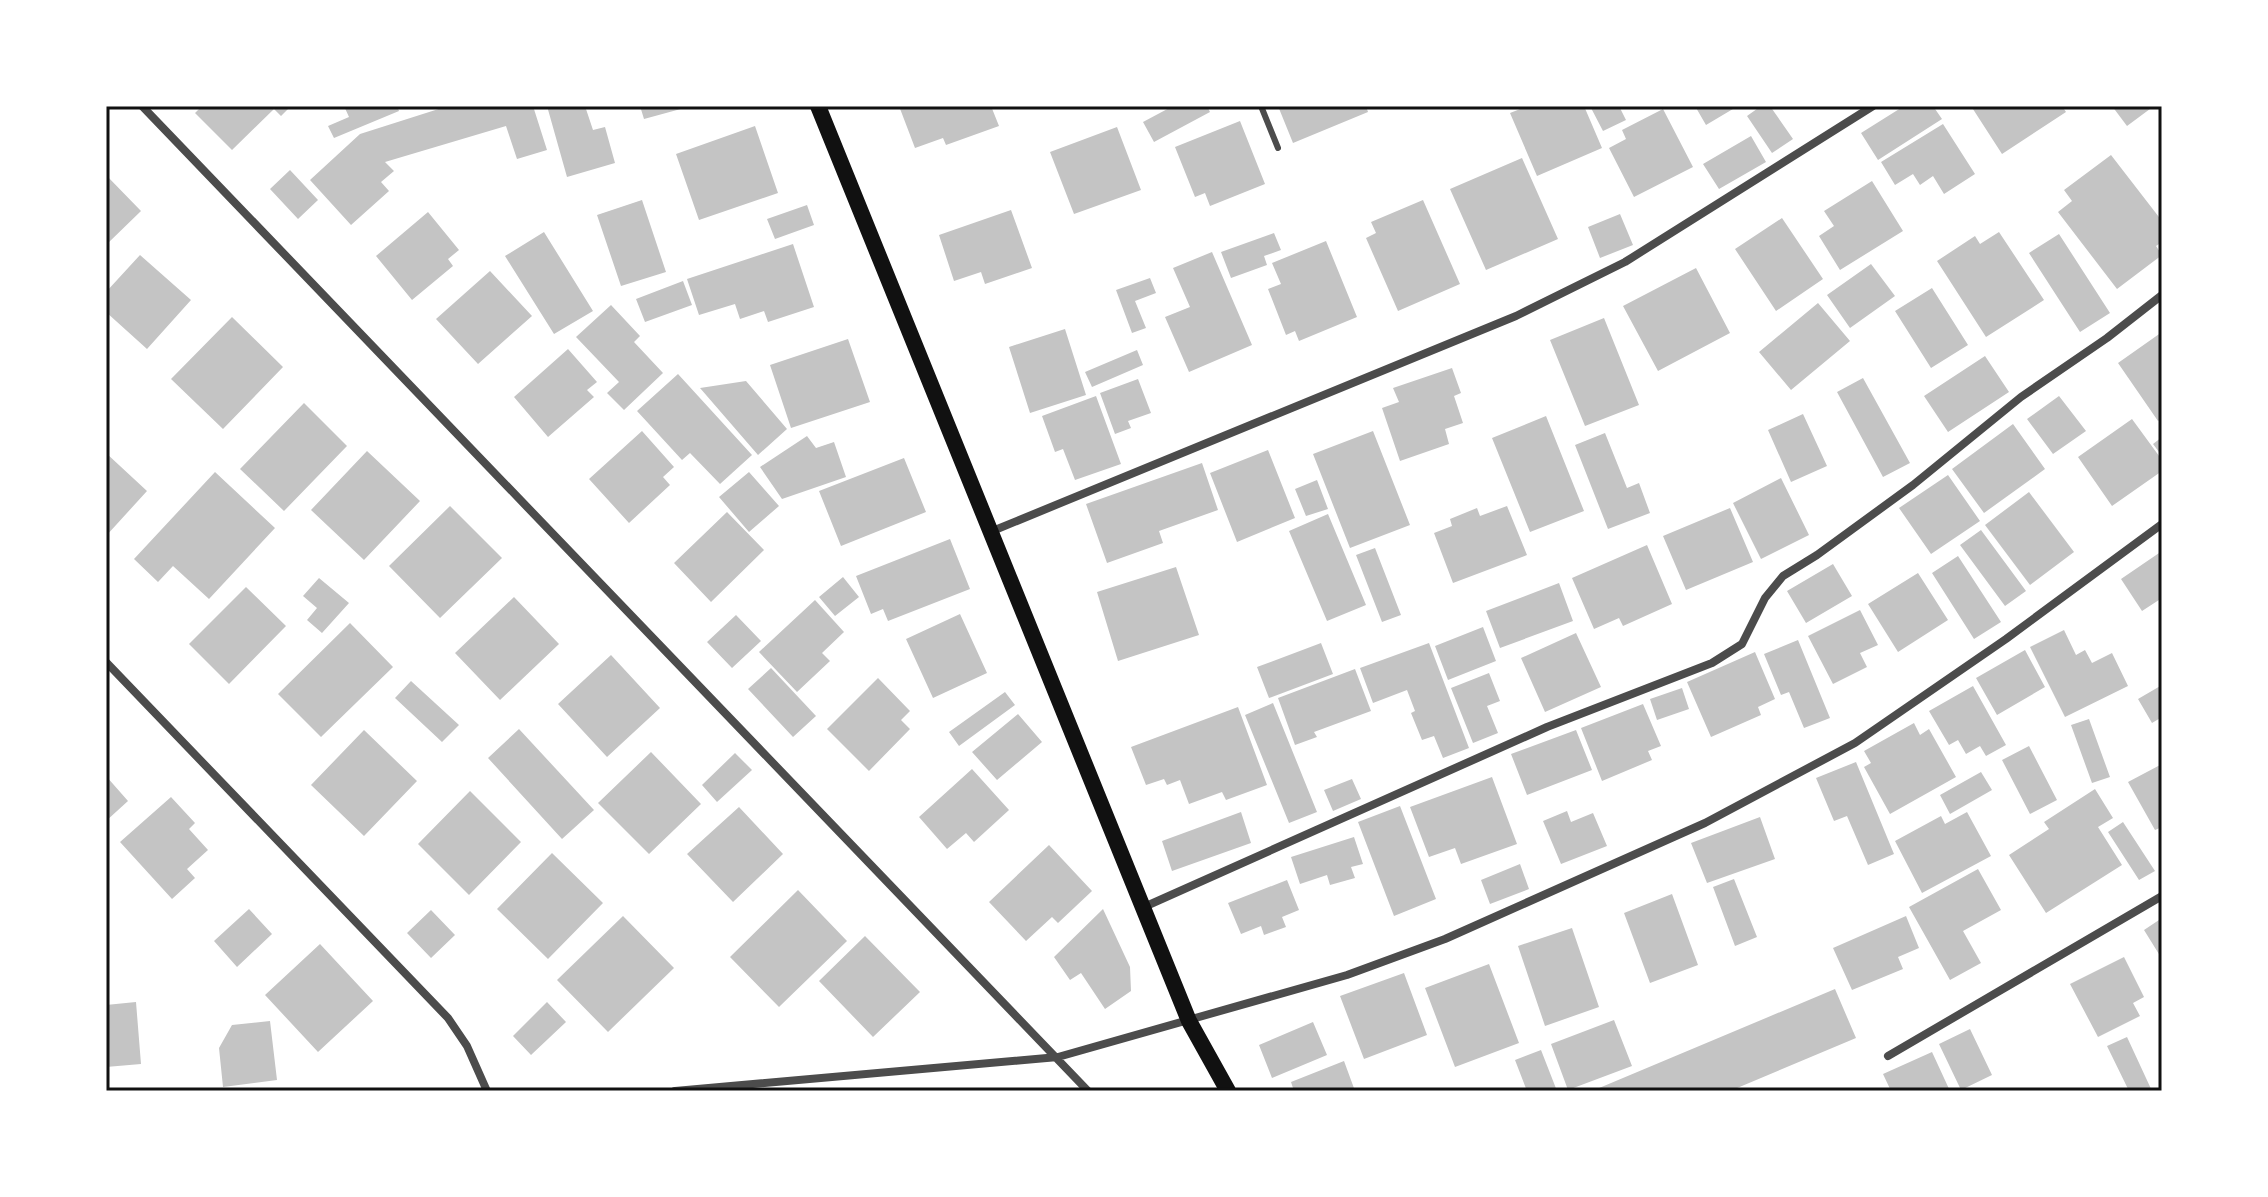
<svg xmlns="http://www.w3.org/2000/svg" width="2268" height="1197" font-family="'PT Sans',sans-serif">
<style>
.building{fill:#c4c4c4}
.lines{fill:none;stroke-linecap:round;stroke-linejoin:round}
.service{stroke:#4c4c4c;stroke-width:6}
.minor{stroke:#4c4c4c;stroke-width:8}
.secondary{stroke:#111;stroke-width:16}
.neatline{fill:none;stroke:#111;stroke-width:3}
</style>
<rect width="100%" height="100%" fill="#fff"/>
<path class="building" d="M202 106H291L281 116 274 109 232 150 195 113Z
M344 106H397L399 111 334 138 328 126 349 117Z
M448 106H533L547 150 517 159 506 126 385 162 394 171 381 182 389 191 351 225 310 180 360 134Z
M547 106H585L593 130 605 127 615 163 567 177Z
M640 106H687L688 107 644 119Z
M899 106H991L999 126 946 145 943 138 915 148Z
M1173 106H1207L1210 112 1154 142 1143 122Z
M1278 106H1366L1368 112 1293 143Z
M1528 106H1584L1602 148 1537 176 1510 113Z
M1590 106H1619L1626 120 1603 131Z
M1695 106H1738L1706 125Z
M1761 106H1770L1793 139 1772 153 1747 116Z
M1904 106H1933L1942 119 1878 160 1861 133Z
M1971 106H2062L2066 112 2002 154Z
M2112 106H2154L2127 126Z
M1663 109 1693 167 1634 197 1609 148 1626 139 1622 130Z
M1240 121 1265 184 1210 206 1205 193 1195 197 1175 147Z
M1943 124 1975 174 1944 194 1933 176 1920 185 1913 174 1895 185 1881 162Z
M755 126 778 193 699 220 676 154Z
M1117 127 1141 190 1074 214 1050 152Z
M1751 136 1766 162 1719 189 1703 164Z
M2111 155 2162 221V242L2156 246 2162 255 2117 289 2058 212 2072 201 2064 190Z
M1522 158 1558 239 1486 270 1450 189Z
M290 170 318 200 298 219 270 189Z
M106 175 141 211 106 245Z
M1872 181 1903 231 1840 270 1819 236 1834 226 1824 211Z
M642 200 666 272 621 286 597 215Z
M1423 200 1460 284 1398 311 1366 238 1376 233 1371 222Z
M807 205 814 225 775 239 767 219Z
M1011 210 1032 268 985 284 981 272 954 281 939 235Z
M428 212 459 250 448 259 453 266 412 300 376 256Z
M1620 214 1633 245 1600 258 1588 227Z
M1782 218 1823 279 1776 311 1735 249Z
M544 232 593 311 554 334 505 256Z
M1999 232 2044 300 1986 337 1937 261 1975 236 1980 244Z
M1274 233 1281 250 1264 256 1267 265 1231 278 1221 252Z
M2059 234 2110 313 2080 332 2029 253Z
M1326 241 1357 317 1299 341 1295 331 1286 335 1268 289 1281 284 1272 263Z
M793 244 814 307 768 322 764 311 740 319 735 304 699 315 687 279Z
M1212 252 1252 345 1189 372 1165 317 1190 307 1173 268Z
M140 255 191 300 147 349 106 312V292Z
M1871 264 1895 296 1850 328 1827 295Z
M1696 268 1730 333 1658 371 1623 306Z
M490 271 532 316 478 364 436 319Z
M1150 278 1156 293 1135 301 1146 328 1132 333 1116 290Z
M683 281 692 305 645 322 636 299Z
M1932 288 1968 345 1931 368 1895 311Z
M1818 303 1850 341 1791 390 1759 352Z
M611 305 640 336 634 342 663 373 624 410 607 393 619 382 576 337Z
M232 317 283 367 223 429 171 379Z
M1604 318 1639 405 1585 426 1550 340Z
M1065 329 1086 395 1030 413 1009 347Z
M2162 332V418L2158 421 2118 363Z
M848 339 870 402 791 428 770 365Z
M568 349 597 382 587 390 594 397 548 437 514 397Z
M1137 350 1143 365 1092 387 1085 372Z
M1985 356 2009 392 1948 432 1924 396Z
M1452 368 1461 393 1454 396 1463 423 1445 429 1449 444 1400 461 1382 408 1399 402 1393 388Z
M678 374 752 455 720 484 690 453 682 460 637 411Z
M1863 378 1910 463 1883 477 1837 392Z
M1138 379 1151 413 1128 421 1131 428 1115 434 1100 393Z
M746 381 787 429 758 455 700 388Z
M1096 396 1121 464 1075 480 1063 449 1055 452 1042 416Z
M2059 396 2086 431 2053 454 2027 419Z
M304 403 347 446 284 511 240 469Z
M1803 414 1827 466 1791 482 1768 430Z
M1546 416 1584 511 1530 532 1492 438Z
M2132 419 2162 460V471L2112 506 2078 457Z
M2013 424 2045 469 1984 513 1952 469Z
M642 431 674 467 663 477 670 485 629 523 589 479Z
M1373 431 1410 525 1350 548 1313 454Z
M1605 433 1627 488 1639 483 1650 513 1608 529 1575 445Z
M807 436 816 448 834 442 846 477 782 499 760 467Z
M2162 437V456L2153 444Z
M1268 450 1295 518 1237 542 1210 473Z
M367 451 420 501 364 560 311 510Z
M106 453 147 491 106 536Z
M904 458 926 512 841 546 819 491Z
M1202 463 1218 510 1159 531 1163 543 1107 563 1086 504Z
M215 472 275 528 209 599 173 566 158 582 134 559Z
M749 472 779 506 749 532 719 497Z
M1948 475 1980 521 1931 554 1899 508Z
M1781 478 1809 535 1761 559 1733 503Z
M1317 480 1328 509 1306 516 1295 489Z
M2029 492 2074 552 2030 585 1985 525Z
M450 506 502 558 440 618 389 566Z
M1507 506 1527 555 1453 583 1434 533 1452 526 1450 519 1477 508 1480 516Z
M1730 508 1753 562 1686 590 1663 536Z
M727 512 764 550 711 602 674 563Z
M1328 514 1366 605 1327 621 1289 531Z
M1981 530 2026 591 2005 606 1960 545Z
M950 539 970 589 888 621 883 609 871 614 856 576Z
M1647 545 1672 604 1623 626 1619 618 1594 629 1572 578Z
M1375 548 1401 615 1382 622 1356 555Z
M2162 551V598L2142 611 2121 579Z
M1958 556 2001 622 1974 639 1932 573Z
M1833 564 1852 596 1806 623 1787 591Z
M1176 567 1199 635 1118 661 1097 592Z
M1918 573 1948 620 1898 652 1868 604Z
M843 577 859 597 835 616 819 597Z
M319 578 349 603 322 633 307 620 317 608 303 596Z
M1559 583 1573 621 1500 648 1486 611Z
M246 587 286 626 229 684 189 644Z
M514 597 559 644 500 700 455 653Z
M815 600 844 632 822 653 830 661 797 692 759 652Z
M1860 610 1878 645 1860 653 1867 667 1833 684 1808 636Z
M960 614 987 673 933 698 906 639Z
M736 615 761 641 732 668 707 642Z
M350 623 393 667 321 737 278 694Z
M1483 627 1496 661 1448 680 1435 646Z
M2064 630 2076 655 2085 650 2092 663 2112 653 2128 686 2065 717 2030 647Z
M1576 633 1601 687 1545 712 1521 658Z
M1798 640 1830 718 1804 728 1789 692 1781 695 1764 654Z
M1321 643 1333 674 1269 698 1257 667Z
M1429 643 1469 748 1443 758 1434 736 1422 740 1411 713 1415 711 1407 690 1373 703 1360 668Z
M2025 650 2045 687 1997 715 1976 678Z
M1755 652 1775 699 1758 707 1761 715 1711 737 1687 682Z
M611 655 660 708 607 757 558 704Z
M771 668 816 716 793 737 748 689Z
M1355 669 1371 711 1314 732 1317 737 1295 745 1278 698Z
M1489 673 1500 701 1487 706 1498 733 1473 743 1451 688Z
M878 678 910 711 901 720 910 729 869 771 827 729Z
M411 681 459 725 442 742 395 698Z
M2162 685V717L2152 723 2138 699Z
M1973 686 2006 745 1986 756 1980 746 1966 754 1958 740 1949 745 1929 711Z
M1682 688 1689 709 1657 720 1650 699Z
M1005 692 1015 705 959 746 949 732Z
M1273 703 1317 812 1289 823 1245 715Z
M1643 704 1661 746 1648 751 1652 760 1602 781 1581 728Z
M1238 707 1267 785 1226 800 1222 792 1189 804 1180 780 1167 785 1164 779 1146 785 1131 747Z
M1018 714 1042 742 997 780 972 752Z
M2089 719 2110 777 2092 783 2071 725Z
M1914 723 1920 735 1929 729 1956 777 1890 814 1864 767 1871 763 1864 751Z
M519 729 594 810 562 839 488 758Z
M364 730 417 781 364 836 311 785Z
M1576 730 1592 770 1527 795 1511 754Z
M2029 746 2057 800 2030 814 2002 760Z
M651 752 701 804 649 854 598 803Z
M735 753 752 770 717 802 702 785Z
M1856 762 1894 854 1868 865 1847 816 1834 821 1816 778Z
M2162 764V827L2155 830 2128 782Z
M972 769 1009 810 974 842 966 833 947 849 919 817Z
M1981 772 1992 790 1950 814 1940 795Z
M106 776 128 801 106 821Z
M1492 777 1517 844 1461 864 1455 848 1429 857 1410 807Z
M1352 779 1361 799 1333 811 1324 790Z
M2095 789 2113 818 2098 827 2122 865 2046 913 2009 855 2049 829 2044 822Z
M470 791 521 842 469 895 418 844Z
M171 797 195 823 189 829 208 850 187 869 195 878 172 899 120 842Z
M1400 806 1436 899 1394 916 1358 822Z
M739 807 783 854 733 902 687 854Z
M1567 811 1571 822 1593 813 1607 846 1561 864 1543 821Z
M1241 812 1251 843 1172 871 1162 841Z
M1967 812 1991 856 1922 893 1895 841 1941 816 1945 824Z
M1760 817 1775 859 1707 883 1691 843Z
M2123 822 2155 871 2139 880 2108 832Z
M1354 837 1363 864 1351 867 1355 878 1330 885 1327 875 1300 884 1291 857Z
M1049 845 1092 891 1058 923 1052 917 1026 941 989 902Z
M552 853 603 903 548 959 497 909Z
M1520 864 1529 889 1490 904 1481 880Z
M1978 869 2001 910 1963 931 1981 963 1950 980 1909 907Z
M1734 879 1757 937 1735 946 1713 887Z
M1287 880 1299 910 1282 917 1286 927 1264 935 1261 926 1241 934 1228 903Z
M798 890 847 941 779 1007 730 957Z
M1672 894 1698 965 1650 983 1624 913Z
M249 909 272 934 237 967 214 941Z
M1103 909 1130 967 1131 991 1105 1009 1081 973 1070 980 1054 957Z
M431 910 455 935 431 958 407 933Z
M623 916 674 968 608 1032 557 980Z
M1906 916 1919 948 1898 957 1903 969 1852 990 1833 948Z
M2162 918V959L2144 930Z
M1572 928 1599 1007 1545 1026 1518 946Z
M865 936 920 992 873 1037 819 981Z
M320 944 373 1001 318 1052 265 995Z
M2124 957 2144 997 2133 1003 2140 1016 2098 1037 2070 984Z
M1489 964 1519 1043 1455 1067 1425 988Z
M1404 973 1427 1035 1364 1059 1340 996Z
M1835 989 1856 1038 1730 1091H1592Z
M136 1002 141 1064 106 1067V1005Z
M547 1002 566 1022 531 1055 513 1036Z
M1614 1020 1632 1066 1568 1090 1551 1044Z
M270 1021 277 1080 223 1087 219 1048 232 1025Z
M1313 1022 1327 1055 1272 1078 1259 1045Z
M1970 1029 1992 1075 1961 1090 1939 1044Z
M2127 1037 2152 1091H2129L2107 1046Z
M1541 1050 1557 1091H1527L1515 1060Z
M1932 1052 1950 1091H1891L1883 1074Z
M1344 1061 1355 1091H1294L1291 1082Z"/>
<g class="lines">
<path class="service" d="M1261 106 1278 148"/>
<path class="minor" d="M142 106 1088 1091
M990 532 1516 316 1625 262 1873 106
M106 662 448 1018 467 1046 487 1091
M1144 907 1547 727 1712 663 1742 644 1765 598 1783 576 1817 555 1913 485 2021 397 2107 338 2162 295
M1888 1056 2162 896
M675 1091 1058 1057 1347 975 1445 939 1705 823 1855 743 2006 639 2162 524"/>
<path class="secondary" d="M818 106 1189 1021 1228 1091"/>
</g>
<rect width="2268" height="1197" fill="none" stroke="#ffffff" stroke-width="216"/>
<rect x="108" y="108" width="2052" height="981" class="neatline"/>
</svg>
